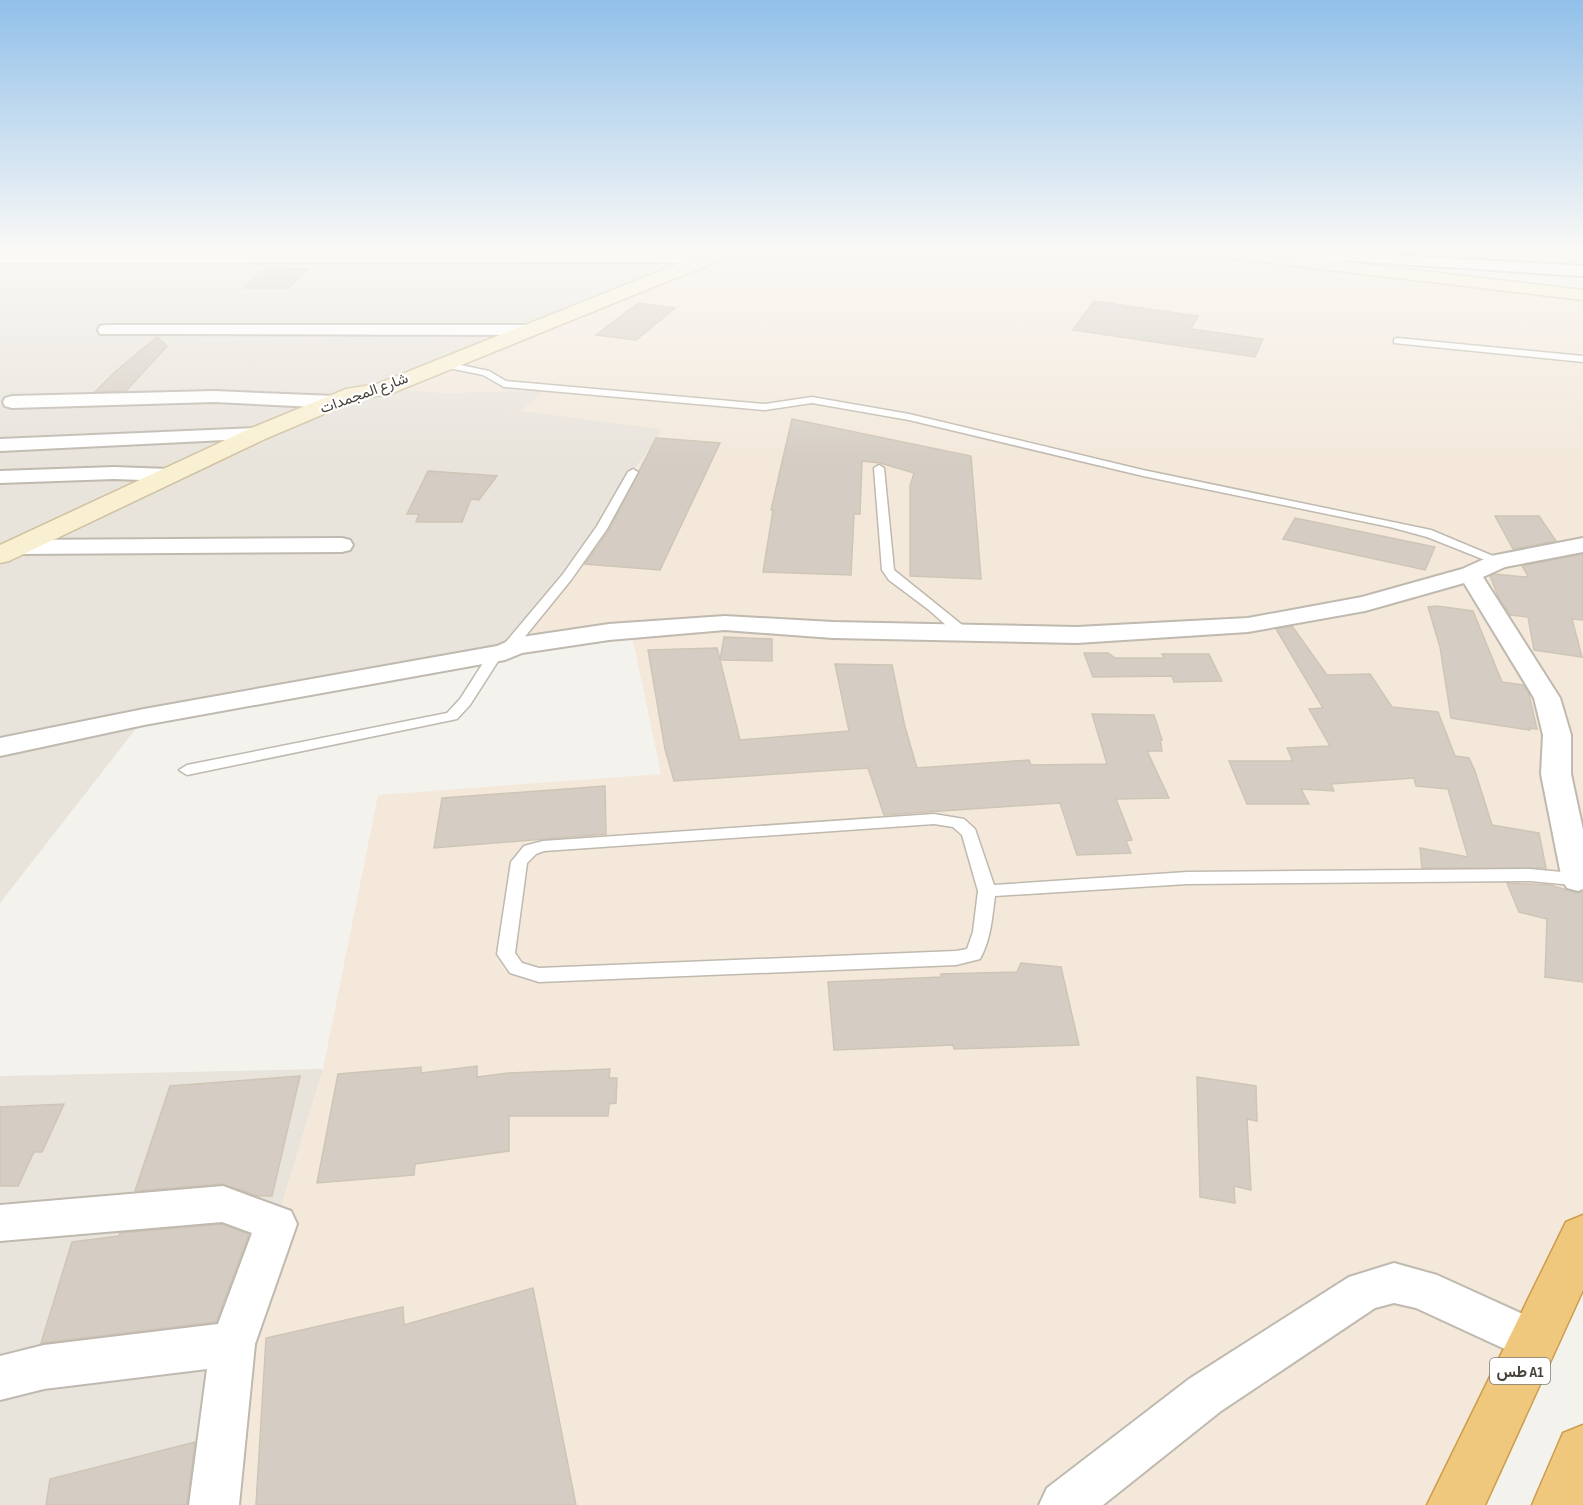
<svg xmlns="http://www.w3.org/2000/svg" width="1583" height="1505" font-family="'Sofia Sans Condensed',Vazirmatn,sans-serif">
<style>
.residential{fill:#e8e3db}
.commercial{fill:#f3e8da}
.building{fill:#d5cdc3;stroke:#cfc5b6;stroke-width:1.5}
.lines{fill:none;stroke-linecap:round;stroke-linejoin:round}
.lane-casing{stroke:#bfb9af;stroke-width:3}
.street-casing{stroke:#bfb9af;stroke-width:4}
.secondary-casing{stroke:#cfc2a1;stroke-width:3}
.highway-casing{stroke:#cd9d4d;stroke-width:3}
.lane{fill:#fff;fill-rule:evenodd}
.street{fill:#fff;fill-rule:evenodd}
.secondary{fill:#f9efd1;fill-rule:evenodd}
.highway{fill:#efc87d;fill-rule:evenodd}
.labels{text-anchor:middle;stroke-width:4.5;stroke-linejoin:round;paint-order:stroke}
.far-street-label{font-size:15px;fill:#48433a;stroke:#fff}
.shield{fill:#fff;stroke:#7f7b75;stroke-width:1.5}
.shield-label{font-size:16px;font-weight:bold;fill:#48433a}
</style>
<rect width="100%" height="100%" fill="#f4f2ec"/>
<path class="residential" d="M664 258 695 263 444 393 546 390 522 410 663 429 633 472 603 527 505 652 145 717 0 903V259Z
M323 1069 276 1224 214 1505H0V1076Z"/>
<path class="commercial" d="M735 250H1203L1583 295V1237L1456 1505H214L276 1224 323 1069 378 795 661 774 631 631 515 646 567 577 662 429 521 411 545 390 444 393 382 389 719 254Z"/>
<path class="building" d="M266 268 308 269 288 288H244Z
M1094 301 1198 316 1191 329 1263 339 1255 357 1073 330Z
M638 303 675 308 636 340 596 335Z
M157 337 167 346 126 391 95 392 116 371Z
M792 419 971 456 981 579 910 576V486L914 473 880 463 862 461 860 514H854L851 575 763 572 773 510H771Z
M656 438 720 443 660 570 585 564 609 530Z
M428 471 497 476 479 500 471 499 462 522H416L419 514H407Z
M1495 516H1539L1556 541 1513 549Z
M1295 518 1435 547 1425 570 1283 539Z
M1583 554V620L1572 619 1582 657 1534 650 1528 617 1510 615 1498 596 1490 576 1494 574 1525 577 1528 576 1522 566Z
M1437 606 1473 611 1502 682 1523 685 1529 694 1537 729 1529 728 1530 730 1451 718 1440 647 1428 607Z
M1292 626 1327 675 1370 674 1392 707 1438 712 1455 756 1469 758 1475 771 1492 825 1539 833 1546 868H1422L1420 848 1468 857 1448 789 1416 786 1414 778 1331 784 1334 791 1301 789 1309 804H1247L1229 761H1293L1287 748 1330 746 1309 709 1323 708 1276 629Z
M724 637 772 639V661L720 660Z
M717 648 740 740 849 731 835 664 892 665 905 727 917 768 1029 760 1031 765 1107 764 1092 714 1154 715 1162 740H1160L1162 751H1147L1169 798 1116 799 1132 840 1126 841 1131 853 1077 855 1060 803 884 815 868 768 674 781 665 749 648 650Z
M1084 653H1108L1115 658H1164L1162 654H1209L1222 681 1174 682 1172 676 1093 677Z
M605 786 606 834 434 848 442 798Z
M1507 883 1550 885 1577 893 1583 891V982L1545 977 1547 919 1519 912Z
M1021 963 1061 967 1079 1045 954 1049 953 1045 834 1050 828 982 941 977V974L1017 972Z
M477 1066V1077L508 1073 610 1069 609 1078H617L616 1103 609 1104 608 1116H509V1151L415 1164 414 1175 317 1183 338 1074 421 1067V1073Z
M300 1076 272 1196H258L223 1184 135 1191 170 1086Z
M1197 1077 1256 1086 1257 1121 1247 1119 1251 1190 1234 1186 1235 1203 1200 1197Z
M64 1104 42 1152H34L18 1186H0V1107Z
M222 1224 249 1234 216 1322 41 1343 72 1242 119 1236 120 1233Z
M533 1288 576 1505H256L266 1338 403 1307 404 1325Z
M195 1442 187 1505H46L50 1479Z"/>
<g class="lines">
<g class="lane-casing">
<path id="lane" d="M1397 338 1583 356V362L1394 343V339Z
M442 361 489 371 506 381 765 404 812 397 909 414 1143 470 1431 530 1505 561 1503 564H1495L1427 537 1390 527 1143 476 909 420 812 403 765 410 504 387 483 375 439 366 437 364Z
M879 465 884 468 894 570 966 628 968 631 966 634H956L929 610 889 580 882 570 874 468Z
M633 469 638 472 607 529 571 580 510 655H502L470 705 457 719 187 775 179 770 187 765 447 713 460 699 492 649H500L563 574 597 526 628 472Z
M934 814 964 819 975 829 994 885 1187 872 1530 869 1583 874V886L1530 881 1187 884 995 896C992 918 991 939 980 959L956 965 539 982 510 973 497 954 511 862 524 846 543 841ZM934 824 953 827 962 835 978 891 973 932 967 949 956 951 539 968 522 963 515 953 527 863 536 854 544 851Z"/>
</g>
<g class="street-casing">
<path id="street" d="M1339 252 1583 266V276L1339 260 1277 263 1270 259 1277 255Z
M650 254 687 255 702 263 695 267 684 263 650 262 0 263V255Z
M106 325H525L533 330 525 335 100 334 98 330 100 326Z
M214 391 335 396 342 398 344 402 342 406 335 408 214 402 12 408 5 406 3 402 5 398 12 396Z
M257 428 264 430 267 434 264 438 0 451V439Z
M114 467 169 469 176 471 179 475 176 479 169 481 114 479 0 483V471Z
M342 538 350 540 353 545 350 550 342 552 17 554 9 552 6 547 9 542 17 540Z
M1583 538V552L1505 567 1483 577 1560 698 1571 735V774L1583 830V889L1578 891 1567 888 1562 880 1541 774 1543 735 1534 698 1464 583 1365 611 1248 632 1077 643 833 638 725 630 609 640 522 653 505 660 144 725 0 756V738L144 709 497 646 515 638 609 624 725 616 833 622 1077 627 1248 618 1362 597 1462 569 1491 556Z
M223 1186 291 1211 297 1224 255 1344 239 1505H189L207 1369 44 1389 0 1400V1356L44 1345 218 1324 252 1233 222 1222 0 1241V1205Z
M1394 1263 1437 1275 1549 1326 1555 1341 1549 1356 1533 1362 1416 1308 1394 1303 1375 1308 1221 1411 1103 1505H1039L1047 1488 1189 1379 1349 1277Z"/>
</g>
<g class="secondary-casing">
<path id="secondary" d="M713 250H743L741 254 725 258 390 394 359 399 265 439 9 561 0 563V545L249 429 346 389 377 384Z
M1195 250H1245L1583 290V300L1203 255 1197 254Z"/>
</g>
<g class="highway-casing">
<path id="highway" d="M1583 1215V1290L1485 1505H1427L1566 1222Z
M1583 1425V1505H1532L1563 1433Z"/>
</g>
<use href="#lane" class="lane"/>
<use href="#street" class="street"/>
<use href="#secondary" class="secondary"/>
<use href="#highway" class="highway"/>
</g>
<linearGradient id="sky" x2="0" y2="1"><stop stop-color="#91c0e9"/><stop offset="0.54" stop-color="#faf9f6"/><stop offset="1" stop-color="#faf9f6" stop-opacity="0"/></linearGradient>
<rect width="1583" height="461" fill="url(#sky)"/>
<g class="labels">
<g class="far-street-label">
<text transform="translate(364 393) rotate(-20)" y="5">شارع المجمدات</text>
</g>
<rect class="shield" x="1490" y="1358" width="60" height="26" rx="4.5"/>
<g class="shield-label">
<text x="1520" y="1377">طس A1</text>
</g>
</g>
</svg>
